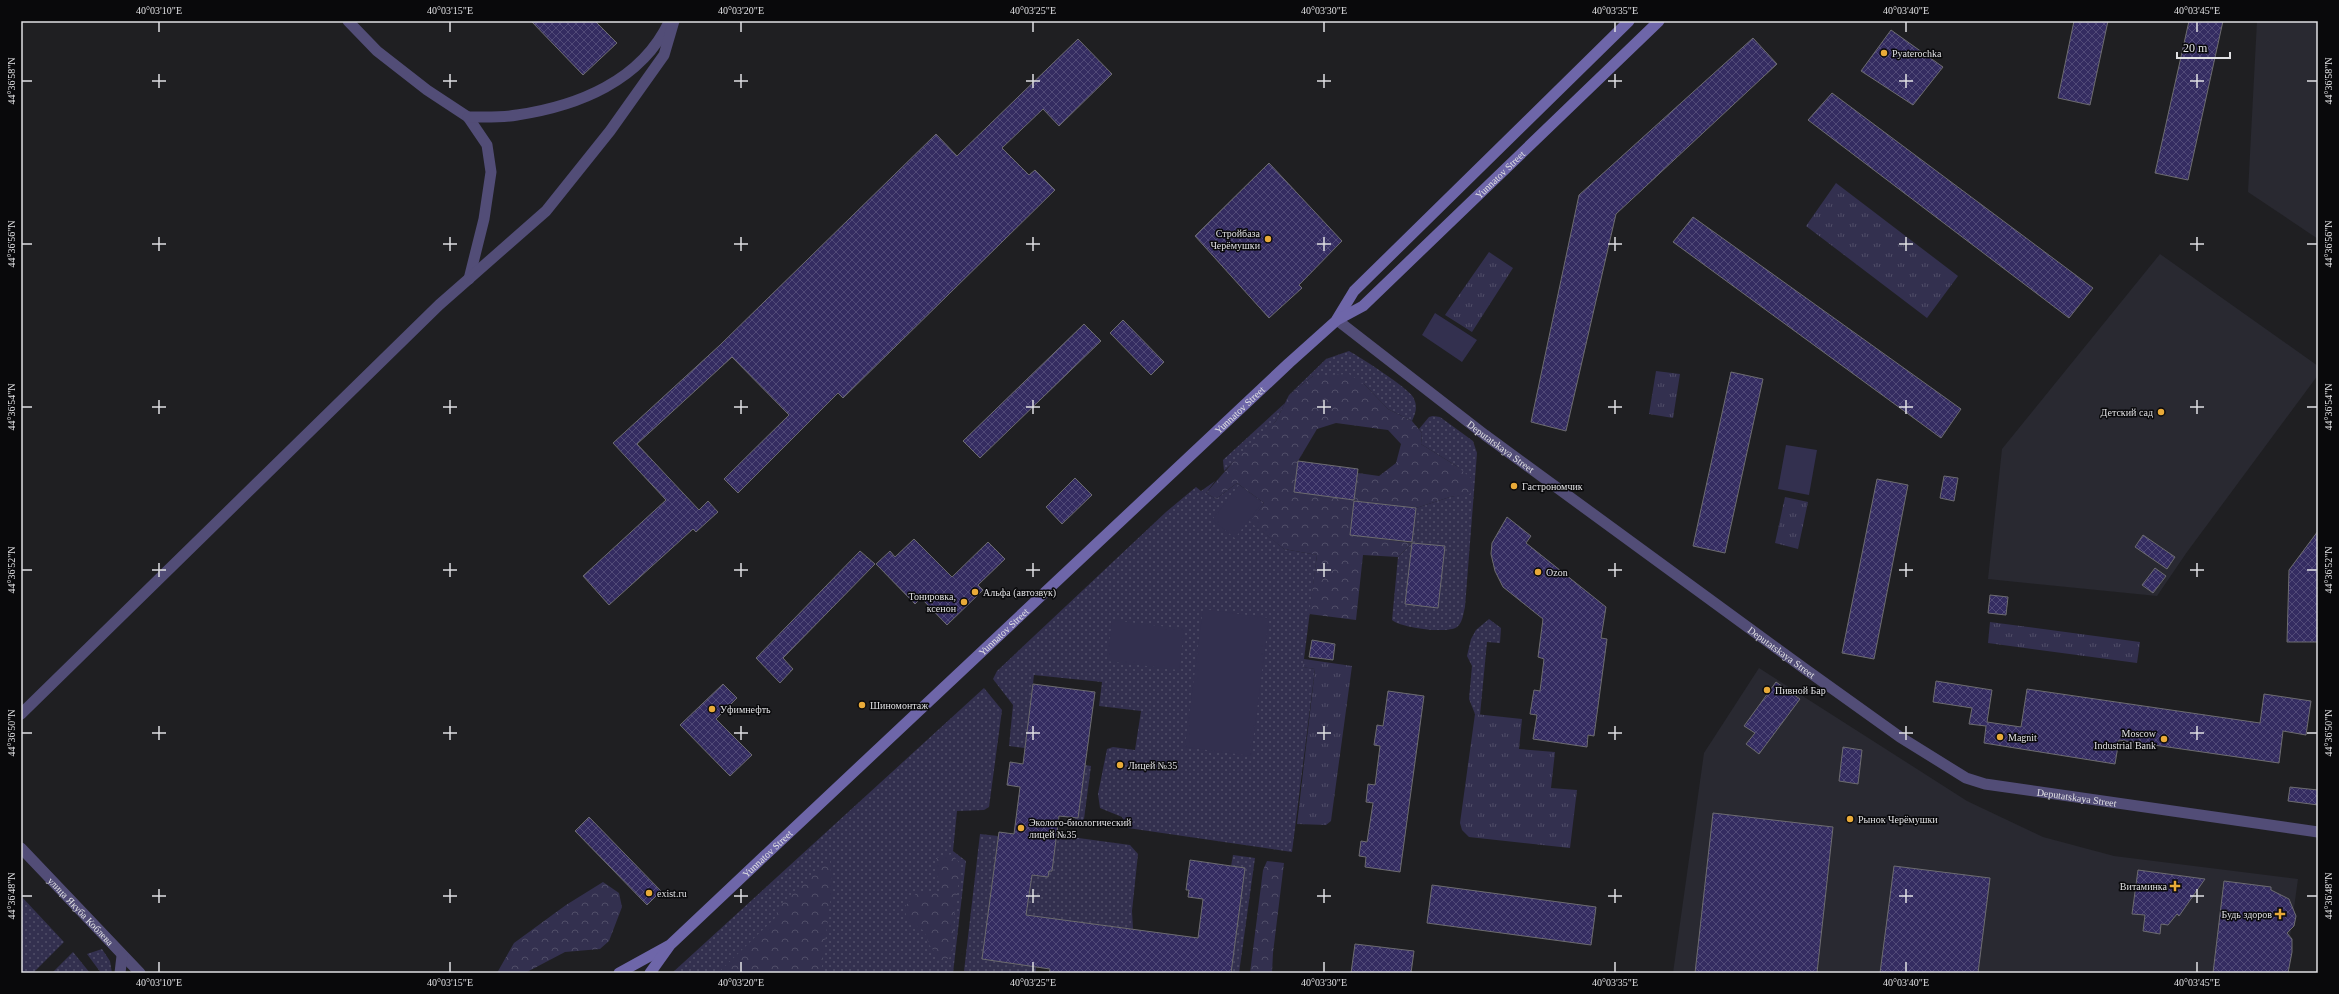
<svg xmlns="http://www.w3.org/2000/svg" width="2339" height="994" font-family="'Times New Roman',serif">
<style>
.built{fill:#292931}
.grass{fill:url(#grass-dots)}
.forest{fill:url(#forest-crowns)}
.park{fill:url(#park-tufts)}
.pitch{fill:#33304f}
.building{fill:url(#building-cross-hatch);stroke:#6d6c70}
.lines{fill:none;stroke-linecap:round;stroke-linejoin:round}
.minor{stroke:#524d77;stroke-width:11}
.secondary{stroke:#6e66a9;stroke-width:11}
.ticks{fill:none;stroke:#e0e0e3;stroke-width:1.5}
.poi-dot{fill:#e9aa38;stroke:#09090b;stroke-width:1.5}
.labels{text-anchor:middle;stroke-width:3;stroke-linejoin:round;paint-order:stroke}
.poi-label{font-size:10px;fill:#e0e0e3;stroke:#09090b;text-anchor:start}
.street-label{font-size:10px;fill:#e0e0e3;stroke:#09090b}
.neatline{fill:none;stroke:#e0e0e3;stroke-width:1.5}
.ticks-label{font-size:10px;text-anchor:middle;fill:#e0e0e3}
</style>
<defs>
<pattern id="grass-dots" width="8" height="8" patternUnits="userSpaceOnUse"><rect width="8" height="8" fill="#33304f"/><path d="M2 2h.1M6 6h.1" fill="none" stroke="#504e68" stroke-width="1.8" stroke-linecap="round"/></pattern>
<pattern id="forest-crowns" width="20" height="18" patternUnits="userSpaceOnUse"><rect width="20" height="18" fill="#33304f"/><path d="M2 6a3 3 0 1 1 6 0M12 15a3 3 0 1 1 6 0" fill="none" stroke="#504e68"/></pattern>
<pattern id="park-tufts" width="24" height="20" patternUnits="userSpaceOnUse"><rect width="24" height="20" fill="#33304f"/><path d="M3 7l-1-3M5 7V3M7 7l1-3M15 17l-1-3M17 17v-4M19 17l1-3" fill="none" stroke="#504e68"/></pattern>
<pattern id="building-cross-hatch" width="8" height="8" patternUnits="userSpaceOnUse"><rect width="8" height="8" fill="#342c61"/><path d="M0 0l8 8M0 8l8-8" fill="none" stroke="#514a78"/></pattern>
</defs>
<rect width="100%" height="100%" fill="#1f1f22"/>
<path class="built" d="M2257 21H2318V239L2248 192Z
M2160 254 2318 366V375L2187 552 2157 596 1988 579 2002 449Z
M1759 668 1967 801 2043 837 2114 856 2298 879 2285 973H1673L1704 753Z"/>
<path class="grass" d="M1349 351C1360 357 1408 388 1413 397 1418 406 1416 412 1412 421L1388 409 1364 384 1313 376 1289 395 1326 359Z
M1285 403 1276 421 1224 471 1223 460Z
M1433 416 1440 417 1473 441 1477 453 1465 607C1463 614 1463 622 1457 627 1447 634 1401 628 1392 620L1398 557 1412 543 1405 604 1438 608 1445 547 1412 543 1416 508 1450 497 1470 493 1458 467 1421 444 1422 433 1419 429 1429 417Z
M1215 481 1206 493 1216 499 1237 483 1264 503 1251 522 1284 549 1317 555 1303 667 1315 669 1292 852 1128 828 1122 817 1100 808 1098 794 1107 749 1113 747 1135 750 1141 711 1099 706 1102 682 1034 675 1025 748 1009 746 1013 705 993 679 997 671 1166 512 1196 487 1201 491Z
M1489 619 1501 628 1500 643 1487 642 1480 715 1475 714 1469 699 1472 666 1467 656 1471 639 1476 630Z
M984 688 1002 710 989 807 984 810 957 811 953 851 966 861 953 973H672Z
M1085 765 1091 766 1084 819 1078 825 1074 826 1075 818H1078Z
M1027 831 1130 845 1138 854 1132 911 1133 929 1026 915 1032 875 1048 877 1049 871H1052L1056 840Z
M980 834 998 836 982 959 1036 967V973L964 971Z
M1233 855 1255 858 1239 973H1231L1245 868 1231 866Z
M21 896 64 942 33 973H21Z
M102 949 110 961 112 973H101L87 954Z
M73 952 90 973H52Z"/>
<path class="forest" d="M1349 374 1364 384 1388 409 1412 421 1422 433 1421 444 1458 467 1472 479 1470 494 1450 497 1416 508 1356 501 1354 499 1358 473 1379 476 1396 463 1401 444 1388 430 1336 423 1317 429 1298 461 1294 492 1354 500 1350 535 1412 543 1398 557 1363 555 1356 620 1309 614 1317 555 1284 549 1250 522 1264 503 1237 483 1216 499 1206 493 1248 445 1276 421 1289 395 1313 376Z
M952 854 961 865 954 915 952 956 942 962 930 946 924 931 908 921 904 908 917 892 941 893V881L936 875V858Z
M830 860 832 888 821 973H718L775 918 779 906Z
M1267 861 1284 863 1273 953 1272 973H1250L1263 870Z
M603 882 619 893 622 907 609 941 600 949 565 952 525 973H497L514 943 566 905Z"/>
<path class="park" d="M1836 183 1958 276 1927 318 1806 226Z
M1489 252 1513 268 1472 332 1445 315Z
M1656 371 1680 374 1673 418 1649 414Z
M1785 497 1808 502 1798 549 1775 543Z
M1990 622 2140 642 2137 663 1988 643Z
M1304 659 1352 666 1331 821 1326 825 1297 824 1315 669 1302 667Z
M1475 714 1522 719 1519 749 1555 752 1551 788 1577 790 1570 848 1469 837 1462 830 1460 823Z"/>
<path class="pitch" d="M1435 313 1477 340 1462 362 1422 335Z
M1786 445 1817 450 1809 495 1778 489Z
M1239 485 1262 503 1235 538 1212 520Z
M1203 609 1269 618 1251 756 1185 747Z
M1112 620 1184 629 1179 670 1107 661Z"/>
<path class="building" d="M531 21H595L617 43 583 75Z
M2074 21H2108L2090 105 2058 98Z
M2189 21H2223L2188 180 2155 173Z
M1891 30 1943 67 1913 105 1861 71Z
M1753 38 1777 64 1616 214 1566 431 1531 422 1579 195Z
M1078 39 1112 74 1059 126 1043 109 1002 148 1029 175 1035 170 1055 190 843 398 838 393 738 493 724 479 789 415 732 357 637 444 699 510 708 501 718 512 696 532 693 529 609 605 583 576 666 500 613 443 720 345 936 134 957 156Z
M1832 93 2093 288 2069 318 1808 120Z
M1269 163 1342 241 1299 285 1302 288 1269 318 1195 236Z
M1693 217 1961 409 1941 438 1673 242Z
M1123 320 1164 362 1151 375 1110 333Z
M1084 324 1101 341 980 458 963 441Z
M1731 372 1763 379 1725 553 1693 546Z
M1298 461 1358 469 1354 500 1294 492Z
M1944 476 1958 478 1954 501 1940 498Z
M1075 478 1092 495 1062 524 1046 507Z
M1877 479 1908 485 1874 659 1842 653Z
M1354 501 1416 508 1412 542 1350 535Z
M1507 517 1531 536 1526 543 1606 607 1601 638 1607 639 1594 736 1588 735 1587 747 1533 739 1537 715 1530 714 1534 690 1540 691 1544 659 1538 657 1543 619 1503 587 1495 571 1491 554 1492 543Z
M2318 531V642H2287L2289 570Z
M2143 535 2175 557 2167 569 2135 547Z
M914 539 952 577 988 542 1005 559 978 585 983 590 947 625 921 598 915 604 876 564 890 551 895 557Z
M1412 543 1445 546 1438 608 1405 604Z
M860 551 875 564 783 658 793 669 780 683 756 658Z
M2155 568 2166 576 2153 593 2142 585Z
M1990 595 2008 597 2006 615 1988 613Z
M1312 640 1335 644 1333 660 1309 657Z
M1936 681 1992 690 1987 722 2021 727 2027 689 2260 723 2264 694 2311 701 2306 735 2283 731 2279 763 2119 740 2115 764 1984 743 1986 726 1969 724 1972 708 1933 702Z
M1776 682 1800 699 1759 754 1746 744 1755 733 1744 726Z
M723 684 737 698 716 719 752 755 730 776 680 725Z
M1033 684 1095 692 1078 818 1059 816 1052 871H1049L1048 877 1032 875 1026 915 1198 938 1203 899 1188 897 1189 890H1186L1190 860 1245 868 1231 973H1049L1050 969 982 959 999 832 1014 834 1020 787 1007 785 1010 762 1023 764Z
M1388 691 1424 696 1400 872 1365 867 1366 857 1359 856 1361 841 1367 842 1373 803 1366 802 1368 784 1375 785 1380 746 1374 745 1377 725 1383 726Z
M1843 747 1862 750 1858 784 1839 781Z
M2290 787 2318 790V805L2288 801Z
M1713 813 1833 827 1817 973H1695Z
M589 817 661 891 647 905 575 831Z
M1894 866 1990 878 1978 973H1880Z
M2138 870 2205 879 2179 916 2177 914 2168 925 2161 924 2160 934 2143 931 2145 915 2132 914Z
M2224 881 2271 887V890L2289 899 2296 916 2294 926 2287 933 2292 939V952L2288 973H2213Z
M1432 885 1596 907 1591 945 1427 923Z
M1355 944 1414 951 1411 973H1351Z"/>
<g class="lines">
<g class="minor">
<path d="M348 21 377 51 427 90 468 117 487 145 491 172 484 219 469 279"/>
<path d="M468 117C484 117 501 118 517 115 578 106 641 81 669 22"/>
<path id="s1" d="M1337 320 1485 435 1805 669 1900 737 1966 778 1985 784 2318 832"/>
<path d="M21 714 439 305 546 211 610 131 664 55 674 21"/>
<path id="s2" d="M21 848 140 973"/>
<path d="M120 973 122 956"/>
</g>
<g class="secondary">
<path d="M1337 319 1354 291 1629 21"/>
<path d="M619 973 668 946"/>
<path id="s3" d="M650 973 670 945 741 878 1289 363 1337 320 1363 306 1659 21"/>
</g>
</g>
<path class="ticks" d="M159 22V32M450 22V32M741 22V32M1033 22V32M1324 22V32M1615 22V32M1906 22V32M2197 22V32M159 74V88M450 74V88M741 74V88M1033 74V88M1324 74V88M1615 74V88M1906 74V88M2197 74V88M22 81H32M152 81H166M443 81H457M734 81H748M1026 81H1040M1317 81H1331M1608 81H1622M1899 81H1913M2190 81H2204M2307 81H2317M159 237V251M450 237V251M741 237V251M1033 237V251M1324 237V251M1615 237V251M1906 237V251M2197 237V251M22 244H32M152 244H166M443 244H457M734 244H748M1026 244H1040M1317 244H1331M1608 244H1622M1899 244H1913M2190 244H2204M2307 244H2317M159 400V414M450 400V414M741 400V414M1033 400V414M1324 400V414M1615 400V414M1906 400V414M2197 400V414M22 407H32M152 407H166M443 407H457M734 407H748M1026 407H1040M1317 407H1331M1608 407H1622M1899 407H1913M2190 407H2204M2307 407H2317M159 563V577M450 563V577M741 563V577M1033 563V577M1324 563V577M1615 563V577M1906 563V577M2197 563V577M22 570H32M152 570H166M443 570H457M734 570H748M1026 570H1040M1317 570H1331M1608 570H1622M1899 570H1913M2190 570H2204M2307 570H2317M159 726V740M450 726V740M741 726V740M1033 726V740M1324 726V740M1615 726V740M1906 726V740M2197 726V740M22 733H32M152 733H166M443 733H457M734 733H748M1026 733H1040M1317 733H1331M1608 733H1622M1899 733H1913M2190 733H2204M2307 733H2317M159 889V903M450 889V903M741 889V903M1033 889V903M1324 889V903M1615 889V903M1906 889V903M2197 889V903M22 896H32M152 896H166M443 896H457M734 896H748M1026 896H1040M1317 896H1331M1608 896H1622M1899 896H1913M2190 896H2204M2307 896H2317M159 962V972M450 962V972M741 962V972M1033 962V972M1324 962V972M1615 962V972M1906 962V972M2197 962V972"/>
<g class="poi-dot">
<circle cx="1884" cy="53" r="4"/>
<circle cx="1268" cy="239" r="4"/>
<circle cx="2161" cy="412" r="4"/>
<circle cx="1514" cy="486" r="4"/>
<circle cx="1538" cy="572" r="4"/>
<circle cx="975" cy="592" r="4"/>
<circle cx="964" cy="602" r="4"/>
<circle cx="1767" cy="690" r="4"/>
<circle cx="862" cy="705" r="4"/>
<circle cx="712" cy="709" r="4"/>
<circle cx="2000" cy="737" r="4"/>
<circle cx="2164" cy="739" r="4"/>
<circle cx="1120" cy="765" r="4"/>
<circle cx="1850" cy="819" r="4"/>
<circle cx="1021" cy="828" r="4"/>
<path d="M2173 880h4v4h4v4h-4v4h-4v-4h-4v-4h4z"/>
<circle cx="649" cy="893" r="4"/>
<path d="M2278 908h4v4h4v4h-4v4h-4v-4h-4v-4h4z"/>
</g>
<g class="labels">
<g class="poi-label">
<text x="1892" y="57">Pyaterochka</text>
<text x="1260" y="237" text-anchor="end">Стройбаза<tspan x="1260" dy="12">Черёмушки</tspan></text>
<text x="2153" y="416" text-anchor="end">Детский сад</text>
<text x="1522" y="490">Гастрономчик</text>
<text x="1546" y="576">Ozon</text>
<text x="983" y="596">Альфа (автозвук)</text>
<text x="956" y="600" text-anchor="end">Тонировка,<tspan x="956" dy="12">ксенон</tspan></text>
<text x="1775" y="694">Пивной Бар</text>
<text x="870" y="709">Шиномонтаж</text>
<text x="720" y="713">Уфимнефть</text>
<text x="2156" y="737" text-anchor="end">Moscow<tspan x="2156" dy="12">Industrial Bank</tspan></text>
<text x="2008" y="741">Magnit</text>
<text x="1128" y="769">Лицей №35</text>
<text x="1858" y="823">Рынок Черёмушки</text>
<text x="1029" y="826">Эколого-биологический<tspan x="1029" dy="12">лицей №35</tspan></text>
<text x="2167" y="890" text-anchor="end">Витаминка</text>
<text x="657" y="897">exist.ru</text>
<text x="2272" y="918" text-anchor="end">Будь здоров</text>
</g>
<g class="street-label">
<text dy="4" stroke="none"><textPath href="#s3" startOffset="1168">Yunnatov Street</textPath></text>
<text dy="4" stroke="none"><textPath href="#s3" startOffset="816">Yunnatov Street</textPath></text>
<text dy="4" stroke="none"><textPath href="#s1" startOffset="207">Deputatskaya Street</textPath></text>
<text dy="4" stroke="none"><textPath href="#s3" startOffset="492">Yunnatov Street</textPath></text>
<text dy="4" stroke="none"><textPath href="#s1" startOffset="555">Deputatskaya Street</textPath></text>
<text dy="4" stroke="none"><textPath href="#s1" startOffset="891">Deputatskaya Street</textPath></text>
<text dy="4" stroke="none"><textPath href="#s3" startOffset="168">Yunnatov Street</textPath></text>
<text dy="4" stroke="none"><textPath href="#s2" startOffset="87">улица Якуба Коблева</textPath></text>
</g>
</g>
<rect width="2339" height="994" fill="none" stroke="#09090b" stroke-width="44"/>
<path d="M2177 52v6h53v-6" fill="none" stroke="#e0e0e3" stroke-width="2"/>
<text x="2183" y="52" font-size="12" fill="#e0e0e3" stroke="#09090b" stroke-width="3" paint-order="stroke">20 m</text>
<rect x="22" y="22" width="2295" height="950" class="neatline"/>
<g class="ticks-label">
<text x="159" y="14">40°03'10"E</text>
<text x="450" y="14">40°03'15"E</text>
<text x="741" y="14">40°03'20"E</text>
<text x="1033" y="14">40°03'25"E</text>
<text x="1324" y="14">40°03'30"E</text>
<text x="1615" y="14">40°03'35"E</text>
<text x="1906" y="14">40°03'40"E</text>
<text x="2197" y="14">40°03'45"E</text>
<text transform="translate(11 81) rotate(-90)" y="4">44°36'58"N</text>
<text transform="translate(2328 81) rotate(-90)" y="4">44°36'58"N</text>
<text transform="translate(11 244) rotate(-90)" y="4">44°36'56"N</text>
<text transform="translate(2328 244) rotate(-90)" y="4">44°36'56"N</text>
<text transform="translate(11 407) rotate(-90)" y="4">44°36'54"N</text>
<text transform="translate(2328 407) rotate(-90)" y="4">44°36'54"N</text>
<text transform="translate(11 570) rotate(-90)" y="4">44°36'52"N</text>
<text transform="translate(2328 570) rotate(-90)" y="4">44°36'52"N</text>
<text transform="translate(11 733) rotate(-90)" y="4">44°36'50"N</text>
<text transform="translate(2328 733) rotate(-90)" y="4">44°36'50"N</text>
<text transform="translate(11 896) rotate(-90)" y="4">44°36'48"N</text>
<text transform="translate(2328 896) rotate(-90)" y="4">44°36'48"N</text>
<text x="159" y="986">40°03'10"E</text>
<text x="450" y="986">40°03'15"E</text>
<text x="741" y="986">40°03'20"E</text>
<text x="1033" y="986">40°03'25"E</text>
<text x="1324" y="986">40°03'30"E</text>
<text x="1615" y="986">40°03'35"E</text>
<text x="1906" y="986">40°03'40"E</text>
<text x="2197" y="986">40°03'45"E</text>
</g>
</svg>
